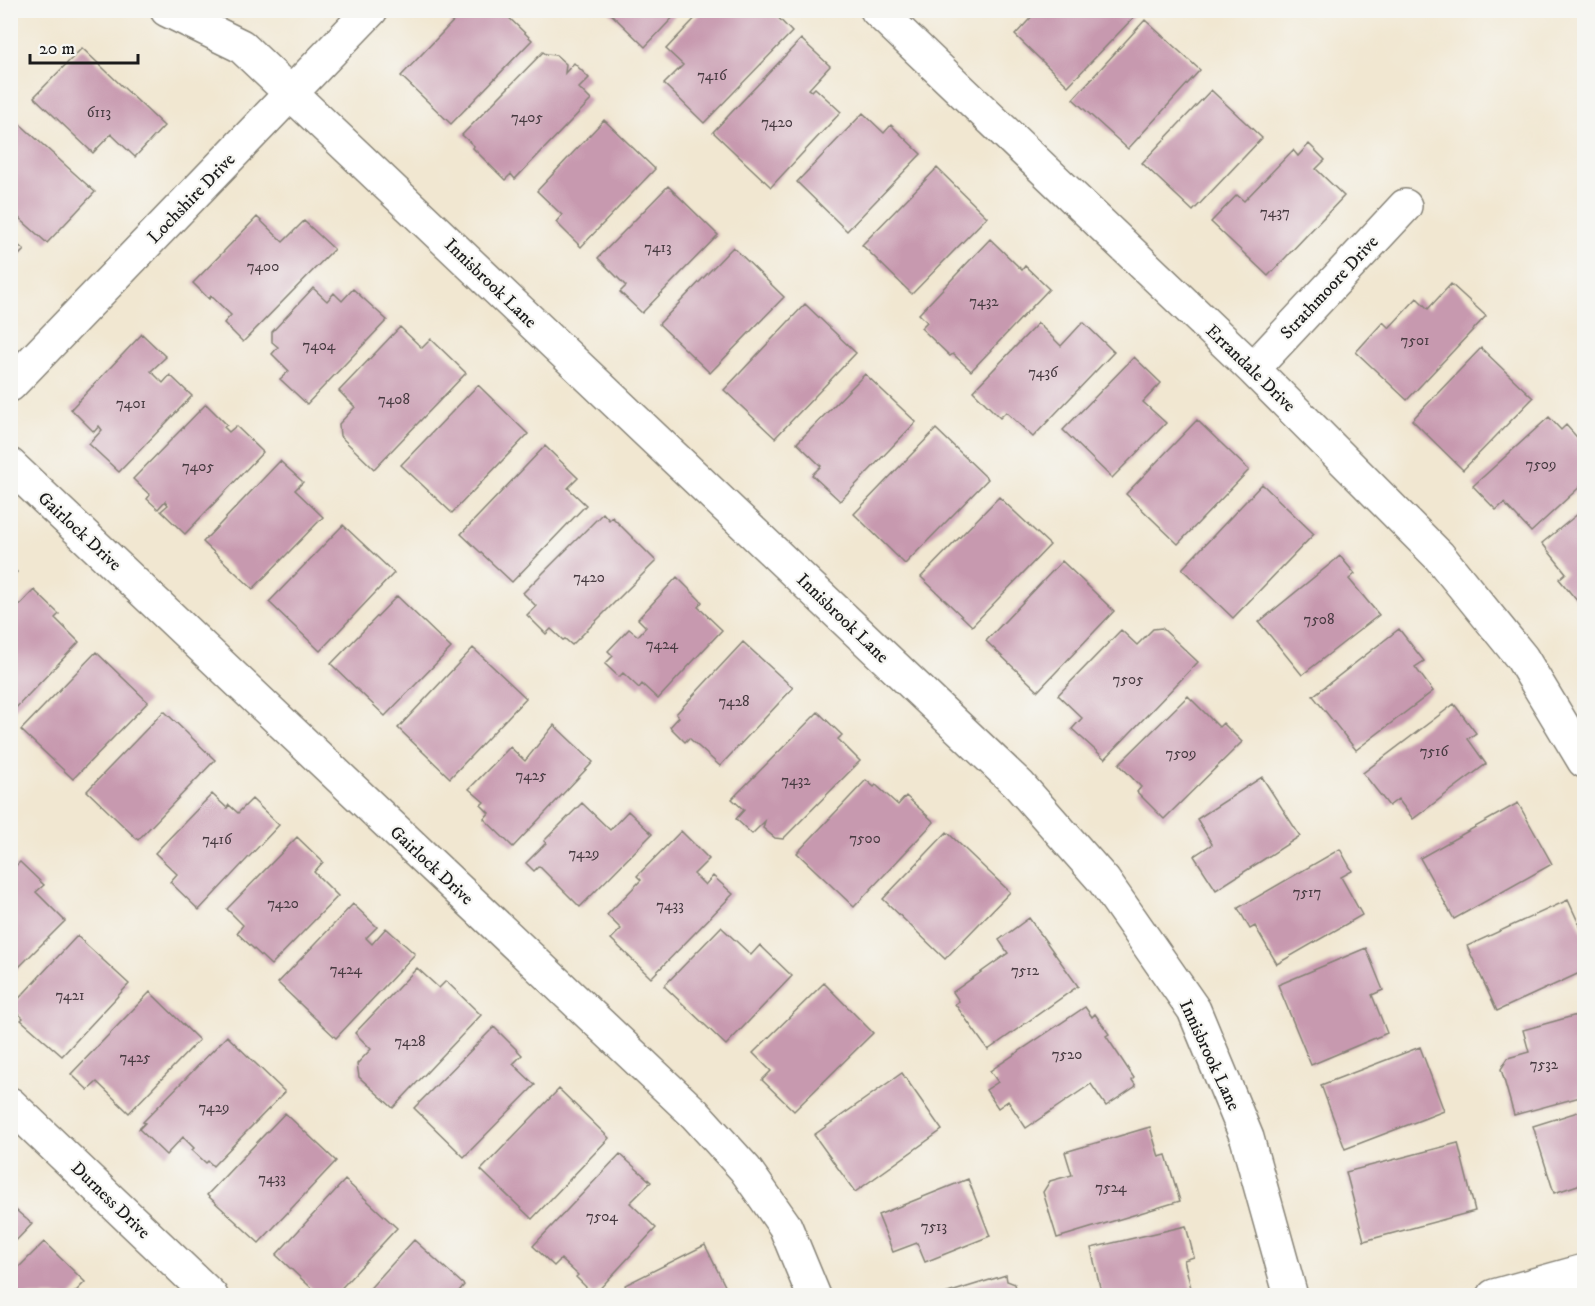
<svg xmlns="http://www.w3.org/2000/svg" width="1595" height="1306" font-family="'IM FELL DW Pica',serif">
<style>
.building{fill:#c799af}
.lines{fill:none;stroke-linecap:round;stroke-linejoin:round}
.minor-casing{stroke:#868276;stroke-width:36}
.minor{stroke:#fff;stroke-width:33}
.labels{text-anchor:middle;stroke-width:4.5;stroke-linejoin:round;paint-order:stroke}
.number-label{font-size:15px;fill:#473b41}
.street-label{font-size:18px;fill:#1c1c1c;stroke:#f6f6f2}
</style>
<rect width="100%" height="100%" fill="#f6f6f2"/>
<filter id="ink" filterUnits="userSpaceOnUse"><feTurbulence type="fractalNoise" baseFrequency=".0167" numOctaves="2"/><feDisplacementMap in="SourceGraphic" scale="12" xChannelSelector="R" yChannelSelector="G"/><feConvolveMatrix kernelMatrix="1 2 1 2 8 2 1 2 1" color-interpolation-filters="sRGB"/></filter>
<filter id="wash" filterUnits="userSpaceOnUse"><feTurbulence type="fractalNoise" baseFrequency=".008" numOctaves="4" result="noise"/><feDisplacementMap in="SourceGraphic" scale="24" xChannelSelector="R" yChannelSelector="G"/><feGaussianBlur stdDeviation="1.35" result="paint"/><feColorMatrix in="noise" values="0 0 0 0 0 0 0 0 0 0 0 0 0 0 0 0 0 1.4 0 .05"/><feComposite in="paint" operator="in"/></filter>
<g filter="url(#wash)">
<rect width="100%" height="100%" fill="#f1e7d1"/>
<g id="blocks">
<path class="building" d="M464 10H501L532 40 451 124 401 76Z
M607 10H680L645 47Z
M703 10H771L792 32 704 123 664 84 683 65 666 49Z
M1038 10H1127L1134 17 1068 86 1015 35Z
M1145 20 1200 70 1128 149 1073 99Z
M801 39 830 66 809 89 812 91 815 88 841 112 771 187 713 132Z
M82 48 164 126 135 157 111 134 93 153 34 97Z
M543 52 546 54 556 55 566 64 565 73 574 63 589 78 579 88 591 100 515 179 511 174 505 180 473 148 474 146 462 135Z
M1211 90 1262 138 1193 211 1142 163Z
M863 113 884 133 891 125 921 154 847 231 797 182Z
M10 115 95 192 47 243 10 210Z
M604 120 655 169 581 247 556 222 562 215 537 191Z
M1309 144 1325 160 1316 169 1344 196 1268 276 1211 222 1237 195 1244 201 1293 150 1298 156Z
M937 168 987 217 912 294 862 245Z
M668 186 718 235 642 313 620 292 626 286 598 258Z
M257 217 283 242 304 221 334 249 243 342 224 323 231 315 211 296 209 299 193 283Z
M10 238 24 250 10 264Z
M990 239 1022 270 1025 266 1049 289 971 371 953 354 950 356 921 328 927 322 919 314Z
M733 247 784 297 710 373 659 324Z
M1451 284 1486 316 1407 400 1356 352 1383 322 1389 328 1417 298 1428 309Z
M313 288 327 301 334 293 342 301 353 289 387 320 307 404 280 379 289 371 272 354 278 347 272 342V332Z
M805 304 856 353 775 438 724 390Z
M1083 322 1114 352 1033 437 1006 412 1000 418 973 391 1038 323 1061 346Z
M400 327 422 348 431 339 466 373 374 469 340 436 339 424 355 407 339 391Z
M142 334 166 357 151 371 163 383 170 375 192 396 119 472 89 444 102 430 99 426 94 432 71 409Z
M1481 348 1533 398 1463 470 1412 420Z
M1134 357 1161 383 1143 402 1166 423 1112 478 1063 430Z
M865 374 916 422 840 501 812 475 821 466 797 443Z
M478 385 528 434 452 513 401 465Z
M206 404 227 425 224 427 229 432 236 426 263 452 185 534 161 511 168 505 165 501 158 509 147 499 150 495 133 479Z
M1549 417 1561 430 1566 425 1584 445V483L1531 532 1504 503 1496 510 1473 486Z
M1197 420 1249 470 1178 544 1126 494Z
M936 429 988 479 905 564 854 514Z
M545 446 578 478 568 488 586 505 512 582 461 534Z
M280 461 303 482 295 490 323 517 253 589 203 542Z
M1262 484 1314 534 1233 618 1182 569Z
M999 497 1050 545 972 626 921 577Z
M1584 509V597L1578 602 1559 579 1566 573 1542 543Z
M603 513 609 520 612 517 656 561 572 645 565 639 563 640 551 629 546 634 527 615 536 606 523 593Z
M343 525 394 573 320 651 269 602Z
M1340 556 1355 574 1349 579 1379 615 1302 675 1259 622Z
M1062 561 1114 611 1038 691 986 641Z
M10 566 17 572 10 579Z
M677 577 702 602 698 607 722 630 658 699 642 684 639 688 623 673 619 677 605 664 613 656 608 651 629 629 638 636 646 627 638 619Z
M34 590 59 614 55 618 79 642 10 714V615Z
M397 596 451 648 385 716 331 664Z
M1162 628 1198 662 1105 759 1072 729 1082 718 1058 695 1121 630 1137 645 1153 629Z
M1399 629 1424 661 1415 667 1433 691 1356 750 1313 696Z
M743 642 793 688 720 766 689 738 685 742 670 727 679 717 676 714Z
M473 648 526 698 450 778 398 728Z
M96 652 148 702 73 779 21 730Z
M1188 696 1219 727 1223 723 1242 742 1164 819 1137 792 1141 787 1119 764Z
M1454 704 1476 733 1468 739 1486 764 1413 819 1398 799 1389 806 1363 773Z
M164 711 215 760 138 840 87 791Z
M818 712 842 735 838 739 860 761 783 839 775 838 763 828 765 821 752 834 736 819 744 810 732 799Z
M554 725 593 762 513 847 484 819 489 813 481 805 484 802 469 789 510 747 525 761Z
M1262 777 1300 836 1216 890 1194 856 1212 844 1197 819Z
M866 780 874 787 876 785 898 805 906 796 934 822 854 907 797 853Z
M212 794 227 808 229 805 238 813 252 799 279 825 199 910 170 882 177 874 155 853Z
M582 803 610 830 628 811 652 834 580 907 539 866 534 871 526 863 546 843 544 841Z
M1518 803 1552 864 1454 919 1420 858Z
M681 831 709 859 694 874 705 885 713 876 733 894 651 978 611 939 621 929 607 915 641 880 637 876Z
M947 832 1010 892 945 959 883 899Z
M297 837 323 862 314 872 338 896 271 965 237 933 243 925 227 909Z
M1340 849 1352 871 1341 877 1362 915 1277 964 1255 926 1250 929 1238 908Z
M20 862 44 885 36 892 65 921 10 976V871Z
M1568 900 1584 935V971L1497 1011 1467 946Z
M353 904 377 927 366 938 372 944 386 928 415 954 336 1038 278 983Z
M1029 918 1078 986 988 1050 955 1004 959 1001 953 992 1008 953 999 940Z
M721 927 751 955 760 945 792 976 726 1045 664 986Z
M77 936 129 984 62 1056 21 1020 23 1018 11 1007Z
M1366 948 1383 990 1372 995 1387 1033 1311 1065 1278 985Z
M417 968 439 988 446 981 481 1015 393 1108 359 1077 357 1064 371 1049 355 1033Z
M824 983 873 1033 794 1111 762 1080 771 1071 753 1053Z
M150 992 199 1040 129 1113 97 1082 88 1090 71 1074Z
M1085 1007 1092 1017 1095 1014 1109 1034 1106 1036 1134 1078 1132 1080 1136 1086 1106 1106 1091 1084 1026 1128 1008 1101 998 1108 986 1090 998 1082 990 1071Z
M1584 1013V1096L1514 1115 1501 1069 1508 1058 1529 1052 1523 1030Z
M494 1027 522 1055 513 1064 535 1085 464 1157 414 1108Z
M227 1036 285 1092 213 1166 208 1161 206 1163 192 1150 194 1148 183 1137 166 1155 139 1129 145 1123 143 1122Z
M1420 1047 1444 1111 1345 1149 1321 1085Z
M902 1073 942 1130 855 1192 814 1135Z
M559 1089 609 1138 532 1219 481 1170Z
M1584 1110V1183L1554 1193 1533 1126Z
M285 1113 336 1161 259 1243 207 1195Z
M1150 1127 1159 1157 1166 1155 1180 1201 1057 1238 1043 1192 1050 1181 1072 1175 1065 1152Z
M1458 1143 1475 1211 1364 1241 1346 1172Z
M620 1154 651 1182 630 1203 656 1228 594 1295 576 1277 578 1275 561 1259 554 1266 533 1246Z
M968 1179 990 1236 925 1262 917 1243 893 1252 878 1215Z
M345 1180 397 1228 334 1296H320L276 1255Z
M10 1205 32 1224 10 1247Z
M1186 1226 1194 1257 1184 1260 1193 1296H1102L1091 1248Z
M414 1240 464 1285 455 1296H363Z
M44 1242 85 1282 71 1296H10V1276Z
M705 1245 729 1294 725 1296H630L625 1285Z
M1006 1275 1007 1281 1015 1284 1018 1296H938Z"/>
</g>
</g>
<g filter="url(#ink)">
<use href="#blocks" fill-opacity="0" stroke="#868276" stroke-width="1.5"/>
<g class="lines">
<g class="minor-casing">
<path id="minor" d="M167 10 241 46 1019 785 1104 881 1194 1010 1247 1138 1291 1296
M877 10 1253 369 1439 556 1522 658 1584 761
M1253 369 1405 206
M10 385 371 10
M10 465 695 1114 745 1169 785 1226 814 1296
M10 1104 211 1296
M1494 1296 1584 1271"/>
</g>
<use href="#minor" class="minor"/>
</g>
</g>
<g class="labels">
<g class="number-label">
<text x="712" y="80">7416</text>
<text x="99" y="117">6113</text>
<text x="527" y="122">7405</text>
<text x="777" y="127">7420</text>
<text x="1275" y="217">7437</text>
<text x="658" y="252">7413</text>
<text x="263" y="271">7400</text>
<text x="984" y="306">7432</text>
<text x="1415" y="345">7501</text>
<text x="319" y="350">7404</text>
<text x="1043" y="377">7436</text>
<text x="394" y="404">7408</text>
<text x="131" y="408">7401</text>
<text x="1541" y="469">7509</text>
<text x="198" y="471">7405</text>
<text x="589" y="582">7420</text>
<text x="1319" y="624">7508</text>
<text x="662" y="649">7424</text>
<text x="1128" y="684">7505</text>
<text x="734" y="706">7428</text>
<text x="1434" y="756">7516</text>
<text x="1181" y="758">7509</text>
<text x="531" y="780">7425</text>
<text x="796" y="785">7432</text>
<text x="865" y="843">7500</text>
<text x="217" y="844">7416</text>
<text x="584" y="858">7429</text>
<text x="1307" y="897">7517</text>
<text x="283" y="908">7420</text>
<text x="670" y="910">7433</text>
<text x="346" y="974">7424</text>
<text x="1025" y="975">7512</text>
<text x="70" y="1000">7421</text>
<text x="410" y="1046">7428</text>
<text x="1067" y="1059">7520</text>
<text x="135" y="1062">7425</text>
<text x="1544" y="1069">7532</text>
<text x="214" y="1112">7429</text>
<text x="272" y="1183">7433</text>
<text x="1111" y="1192">7524</text>
<text x="602" y="1221">7504</text>
<text x="934" y="1231">7513</text>
</g>
<g class="street-label">
<text transform="translate(191 198) rotate(-46)" y="6">Lochshire Drive</text>
<text transform="translate(491 283) rotate(44)" y="6">Innisbrook Lane</text>
<text transform="translate(1329 287) rotate(-47)" y="6">Strathmoore Drive</text>
<text transform="translate(1251 368) rotate(44)" y="6">Errandale Drive</text>
<text transform="translate(80 531) rotate(43)" y="6">Gairlock Drive</text>
<text transform="translate(843 618) rotate(44)" y="6">Innisbrook Lane</text>
<text transform="translate(432 865) rotate(43)" y="6">Gairlock Drive</text>
<text transform="translate(1210 1055) rotate(65)" y="6">Innisbrook Lane</text>
<text transform="translate(111 1200) rotate(44)" y="6">Durness Drive</text>
</g>
</g>
<rect width="1595" height="1306" fill="none" stroke="#f6f6f2" stroke-width="36"/>
<path d="M30 54v9h108v-9" fill="none" stroke="#1c1c1c" stroke-width="3"/>
<text x="39" y="54" font-size="18" fill="#1c1c1c" stroke="#f6f6f2" stroke-width="4.5" paint-order="stroke">20 m</text>
</svg>
